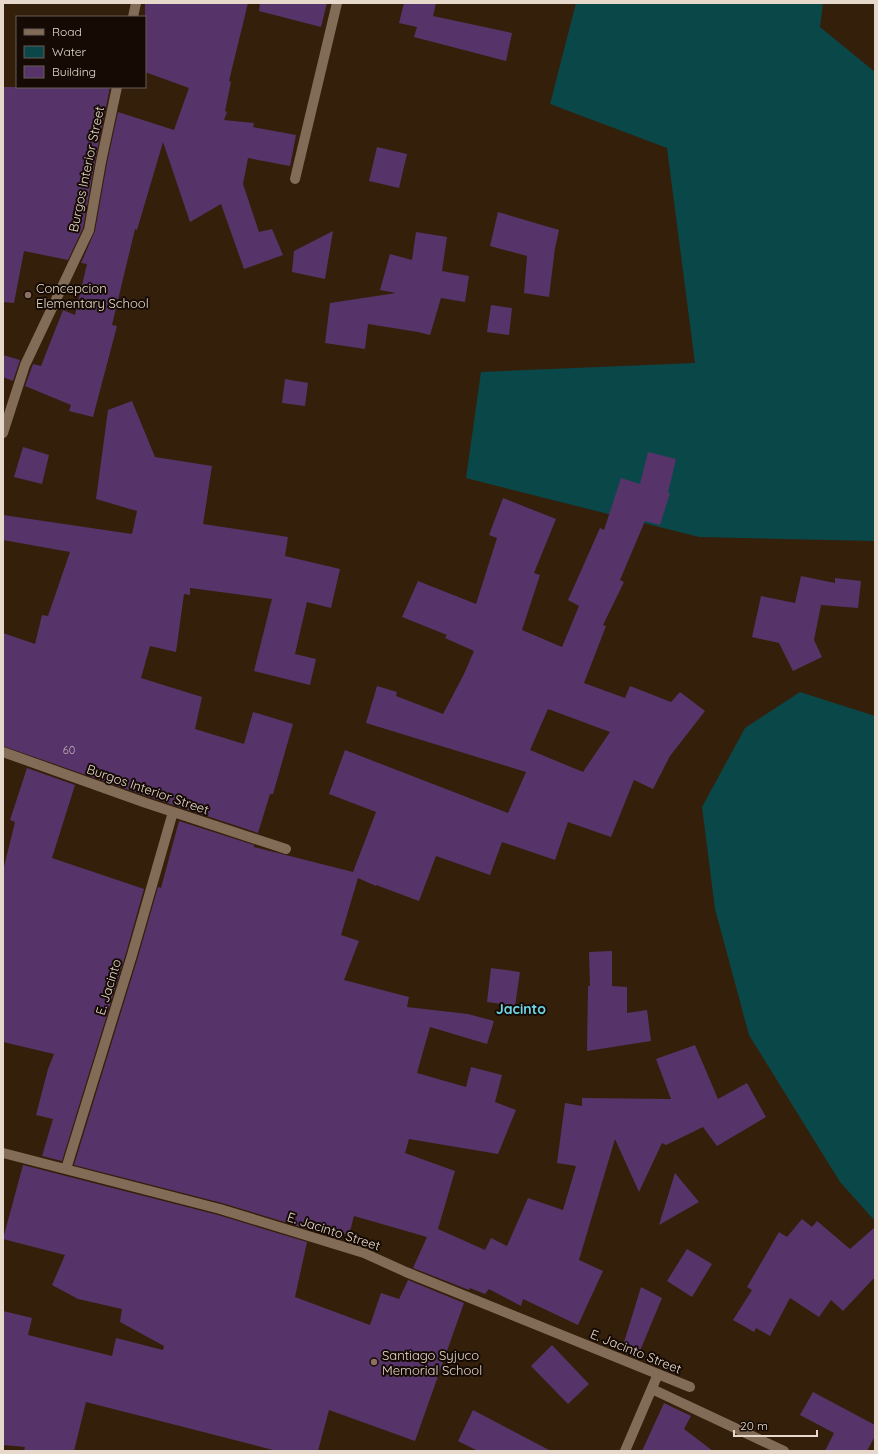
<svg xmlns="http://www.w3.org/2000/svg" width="878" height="1454" font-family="Quicksand,sans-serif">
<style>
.water{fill:#0a4749}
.building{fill:#56346a;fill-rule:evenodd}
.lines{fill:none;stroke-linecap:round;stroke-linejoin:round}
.minor{stroke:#836c57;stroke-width:10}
.education-dot{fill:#8d6e63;stroke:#150b04;stroke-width:1.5}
.labels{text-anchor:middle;stroke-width:4;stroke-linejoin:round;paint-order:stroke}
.number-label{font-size:11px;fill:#c3afb4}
.street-label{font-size:13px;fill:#e7d8cc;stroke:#150b04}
.poi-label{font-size:13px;fill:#e7d8cc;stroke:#150b04;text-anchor:start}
.neighbourhood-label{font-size:14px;font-weight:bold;fill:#6ed6e9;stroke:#150b04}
</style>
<rect width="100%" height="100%" fill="#341f0a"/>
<path class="water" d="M576 3H823L820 27 875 72V541L699 537 466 478 481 372 695 363 667 148 550 104Z
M800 692 875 716V1221L840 1182 749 1035 715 909 702 807 745 728Z"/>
<path class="building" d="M145 3H248L229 81 231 82 225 111 227 112 224 120 254 123 253 127 296 135 290 166 248 158 243 184 259 232 272 229 283 255 244 269 221 204 190 222 163 142 137 230 135 229 112 325 117 326 93 417 69 411 71 405 25 386 33 364 41 366 63 310 75 315 87 264 81 263 95 231 107 163 118 112 174 130 189 88 145 72Z
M260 3H327L321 27 259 11Z
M404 3H436L433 16 512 33 506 61 414 37 417 27 399 23Z
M3 87H110L95 161 83 228 68 260 24 251 14 303 3 302Z
M377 147 407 154 399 188 369 181Z
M498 212 559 230 555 248 549 297 524 293 527 256 490 246Z
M333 231 325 279 292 272 294 251Z
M416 232 447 237 442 271 469 276 465 302 441 298 430 335 418 332 368 324 365 349 325 343 330 303 396 293 380 290 390 254 412 260Z
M491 305 512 308 509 335 487 332Z
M3 355 20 360 13 381 3 377Z
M285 379 308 383 305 406 282 403Z
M132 401 155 457 212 466 203 524 288 537 285 556 340 569 331 608 307 602 295 654 316 659 310 685 254 671 272 599 190 588V595L184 594 176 652 150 646 141 678 202 697 195 729 244 744 253 712 293 724 273 794H270L258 833 152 798 3 746V633L35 644 42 615 48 616 70 552 3 540V515L132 534 137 511 96 499 108 410Z
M23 447 49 455 42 484 14 477Z
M648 452 676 459 668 493H670L660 525 645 521 620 580 624 582 603 625 606 626 584 683 625 698 630 686 671 702 680 692 705 711 670 756 653 789 634 780 611 837 568 822 555 860 502 842 490 875 436 856 419 901 376 885V886L358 878 341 935 359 941 344 980 409 997 407 1007 468 1014 494 1021 487 1044 430 1027 417 1073 466 1087 471 1067 502 1075 495 1102 516 1110 498 1154 409 1139 405 1153 455 1171 438 1229 485 1250 491 1238 507 1246 528 1198 563 1210 576 1166 557 1163 565 1103 582 1106V1098L671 1099 656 1059 695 1045 718 1099 747 1083 766 1117 717 1146 703 1127 666 1145 662 1143 639 1192 615 1139 579 1260 603 1271 578 1325 523 1299 521 1306 489 1289 485 1294 470 1288 469 1290 413 1268 427 1237 354 1216 349 1235 322 1228 321 1233 222 1203 74 1165 138 957 158 887 161 888 179 821 254 845V847L353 872 376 812 329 794 345 750 508 813 526 772 366 723 377 686 397 692 396 696 443 714 464 674 474 651 445 638 447 635 402 617 418 581 476 604 497 538 489 535 503 498 556 519 534 573 540 575 522 630 562 647 579 606 568 600 600 528 604 530 621 478 640 484ZM548 709 610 732 583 772 530 750Z
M801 576 835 583V578L861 581 858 608 821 605 814 640 822 657 793 671 779 643 752 637 761 596 795 603Z
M27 768 75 785 52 858 144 889 126 953 62 1161 42 1156 53 1119 36 1115 48 1069 54 1054 3 1042V871L15 822 10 820Z
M612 951V986L627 987V1013L647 1010 651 1041 587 1051 588 986H590L589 952Z
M491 968 520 972 515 1006 487 1002Z
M23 1165 218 1215 307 1242 295 1297 370 1325 381 1293 399 1299 408 1280 464 1303 415 1441 329 1410 318 1451H277L86 1402 74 1451H24L25 1447 3 1445V1311L32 1318 28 1335 112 1356 116 1338 163 1350 164 1346 120 1322 122 1309 78 1299 52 1285 65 1255 3 1239Z
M675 1173 699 1202 659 1225Z
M802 1219 812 1227 817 1221 850 1249 875 1227V1277L843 1311 831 1300 819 1317 790 1298 770 1336 756 1328 754 1332 733 1320 752 1290 747 1287 779 1232 787 1237Z
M687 1249 712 1264 692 1297 667 1281Z
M641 1287 662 1298 637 1358 621 1352Z
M552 1345 589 1384 568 1404 531 1366Z
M813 1392 875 1425V1436L867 1451H825L834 1433 800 1415Z
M664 1403 691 1416 684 1429 713 1451H642Z
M473 1410 551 1451H478L458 1441Z"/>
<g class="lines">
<path class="minor" d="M133 17 136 3
M295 179 337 3
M3 433 25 365 89 230 101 162 117 87
M3 752 146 803 286 849
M3 1153 220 1209 364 1253 406 1272 690 1387
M66 1169 132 955 173 812
M652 1389 784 1451
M625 1451 658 1374"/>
</g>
<g class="education-dot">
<circle cx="28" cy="295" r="4"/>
<circle cx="374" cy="1362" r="4"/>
</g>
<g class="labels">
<g class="number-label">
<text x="69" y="754">60</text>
</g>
<g class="street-label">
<text transform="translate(86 169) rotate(-78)" y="5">Burgos Interior Street</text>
<text transform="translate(148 789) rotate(19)" y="5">Burgos Interior Street</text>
<text transform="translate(108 987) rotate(-73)" y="5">E. Jacinto</text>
<text transform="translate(334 1231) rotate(18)" y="5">E. Jacinto Street</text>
<text transform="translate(636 1351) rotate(22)" y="5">E. Jacinto Street</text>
</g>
<g class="poi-label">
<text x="36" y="293">Concepcion<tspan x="36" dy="15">Elementary School</tspan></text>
<text x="382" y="1360">Santiago Syjuco<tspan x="382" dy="15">Memorial School</tspan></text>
</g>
<g class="neighbourhood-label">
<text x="521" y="1014">Jacinto</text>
</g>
</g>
<rect width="878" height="1454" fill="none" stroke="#e7d8cc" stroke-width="8"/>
<rect x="16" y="16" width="130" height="72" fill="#150b04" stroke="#695d54"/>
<rect x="24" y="29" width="20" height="6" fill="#836c57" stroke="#695d54"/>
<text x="52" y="36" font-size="12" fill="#e7d8cc">Road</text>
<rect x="24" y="46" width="20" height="12" fill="#0a4749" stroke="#695d54"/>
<text x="52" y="56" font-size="12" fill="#e7d8cc">Water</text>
<rect x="24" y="66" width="20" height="12" fill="#56346a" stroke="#695d54"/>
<text x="52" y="76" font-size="12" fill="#e7d8cc">Building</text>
<path d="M734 1430v6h83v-6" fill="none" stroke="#e7d8cc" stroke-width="2"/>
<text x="740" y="1430" font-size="12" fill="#e7d8cc" stroke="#150b04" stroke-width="3" paint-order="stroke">20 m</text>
</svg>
